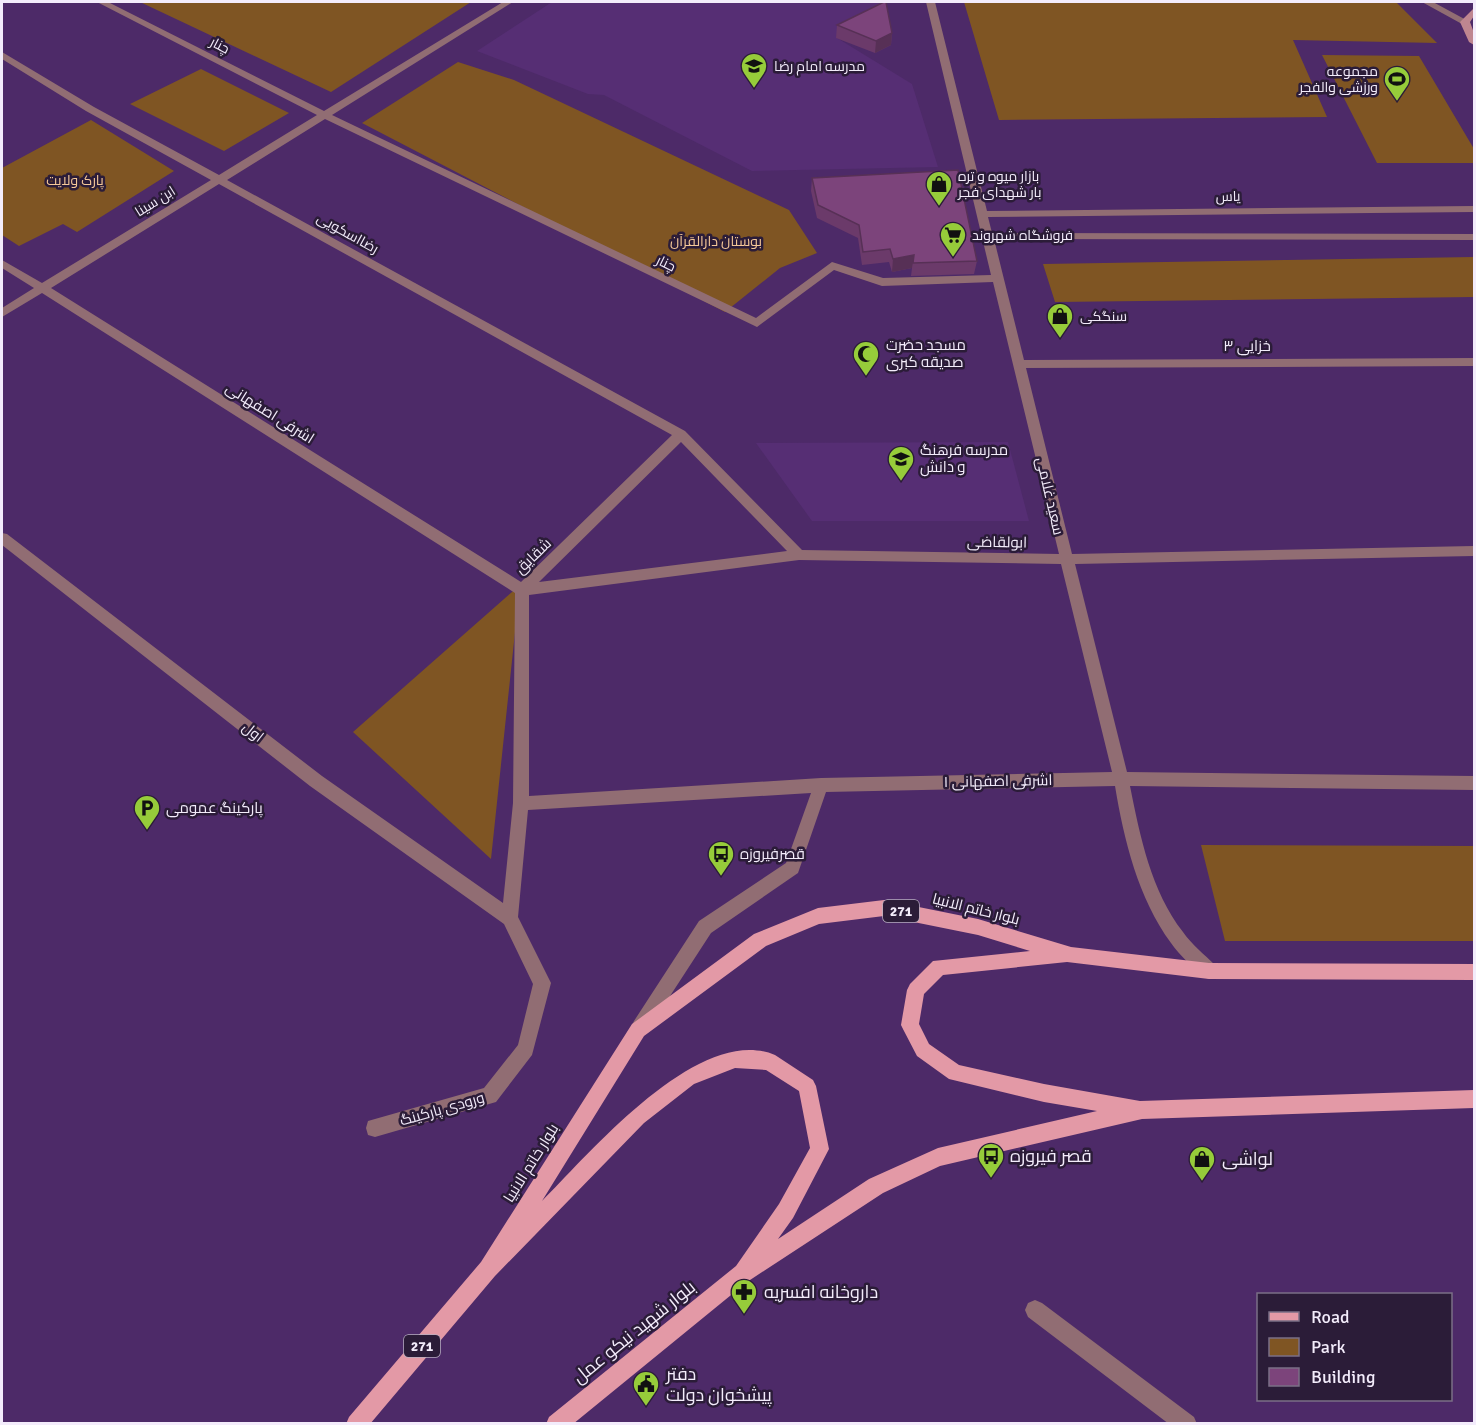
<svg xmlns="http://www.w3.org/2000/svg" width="1476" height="1425" font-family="Signika,Cairo,sans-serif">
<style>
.built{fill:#562e74}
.green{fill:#7f5523}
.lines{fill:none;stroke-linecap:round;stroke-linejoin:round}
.minor{fill:#916d73;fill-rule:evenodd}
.secondary{fill:#bf8690;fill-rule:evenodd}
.primary{fill:#e399a6;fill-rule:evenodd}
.wall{fill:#6b3a6a}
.shaded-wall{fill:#573056}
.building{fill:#7c447b;stroke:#573056;stroke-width:1.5}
.labels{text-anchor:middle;stroke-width:5;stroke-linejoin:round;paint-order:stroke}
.far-street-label{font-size:14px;fill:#f3ecfb;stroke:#2b1c38}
.far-poi-label{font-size:14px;fill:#f3ecfb;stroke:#2b1c38;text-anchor:start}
.far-park-label{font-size:14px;fill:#f5c898;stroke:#2b1c38}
.shield{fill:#2b1c38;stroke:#b7aec0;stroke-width:1.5}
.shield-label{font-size:14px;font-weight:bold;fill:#f3ecfb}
.poi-label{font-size:15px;fill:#f3ecfb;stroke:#2b1c38;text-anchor:start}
.street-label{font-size:15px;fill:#f3ecfb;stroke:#2b1c38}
.near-poi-label{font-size:18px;fill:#f3ecfb;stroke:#2b1c38;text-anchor:start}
.near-street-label{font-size:18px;fill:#f3ecfb;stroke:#2b1c38}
</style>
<rect width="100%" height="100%" fill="#4d2a68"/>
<path class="built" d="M552 2H880L885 13 837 38 912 84 938 167 752 171 604 95 588 94 477 51Z
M1008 442 1029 521H812L756 443Z"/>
<path class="green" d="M140 2H471L331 92Z
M964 2H1396L1437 43 1293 40 1327 117 999 120Z
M1322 55 1419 56 1474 149V163H1377Z
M458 62 514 80 789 210 817 253 780 268 725 312 362 123Z
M201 69 289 113 224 151 130 104Z
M91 120 174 171 77 232 63 224 19 246 2 235V168Z
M1474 257V297L1055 302 1043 264Z
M520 585 491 859 353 732Z
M1201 845 1474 846V941H1225Z"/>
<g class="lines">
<path class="minor" d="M97 2H108L324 111 503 2H513L332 115 756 318 832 262 883 278 991 275 926 2H935L987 211 1474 206V212L988 217 992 233 1474 234V240L994 239 1024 360 1474 358V366L1026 368 1072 554 1474 546V556L1075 564 1127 772 1474 776V790L1130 786C1140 836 1151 891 1183 932 1192 945 1204 954 1215 965L1218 971 1215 977 1209 979 1203 977C1192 966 1180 956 1171 943 1138 898 1124 840 1115 786L826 792 798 873 711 933 646 1033 640 1036 634 1033 631 1027 634 1021 699 921 786 863 811 793 528 810 518 917 551 983 532 1055 496 1102 375 1137 368 1135 366 1128 368 1121 375 1119 484 1088 518 1045 533 984 504 924 310 786 2 545V533L7 534 322 776 503 903 513 803 515 593 42 293 2 317V308L34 288 2 268V260L42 283 211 180 86 111 2 59V52L94 107 219 175 317 115ZM325 119 757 327 834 270 882 286 993 282 1059 554 802 550 685 431 227 180ZM219 184 672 435 521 582 51 288ZM681 442 787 551 539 582ZM799 560 1061 564 1112 772 821 778 529 796V595Z
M1422 2H1433L1470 22 1462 24Z
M1035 1300 1042 1303 1194 1417 1197 1424H1169L1028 1317 1025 1310 1028 1303Z"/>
<path class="secondary" d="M1474 8V16L1470 22 1474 33V45L1469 42 1460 22Z"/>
<path class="primary" d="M884 900 978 919 1071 947 1209 963 1474 964V980L1209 979 1067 962 943 975 924 994 919 1024 929 1044 959 1065 1044 1084 1140 1101 1474 1090V1108L1142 1119 940 1166 883 1193 747 1282 573 1424H546L549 1417 736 1266 779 1204 810 1148 799 1091 766 1070 735 1068 694 1084 644 1123 495 1276 370 1424H346L349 1417 481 1262 632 1024 754 934 818 908ZM884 916 978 935 1030 951 933 961 910 984 907 990 901 1025 904 1031 917 1056 949 1079 1044 1102 1097 1111 938 1148 869 1179 778 1239 793 1218 829 1149 816 1086 813 1080 775 1055C699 1023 590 1153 542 1201L644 1036 766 946 819 924Z"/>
</g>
<path class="wall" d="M837 25 892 33 891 45 875 53 836 38Z
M812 178 977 261 974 274 911 276 912 268 892 272 889 262 862 265 858 238 817 218 811 191Z"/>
<path class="shaded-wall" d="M892 33 891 45 875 53 876 41Z
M914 255 912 268 892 272 893 259Z"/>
<path class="building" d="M884 2H886L892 33 876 41 837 25Z
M958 170 977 261 913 263 914 255 893 259 890 249 863 252 859 225 818 205 812 178Z"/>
<defs>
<g id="school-pin" transform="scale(1.35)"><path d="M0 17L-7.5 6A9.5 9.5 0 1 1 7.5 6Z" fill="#96cc3a" stroke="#2b1c38"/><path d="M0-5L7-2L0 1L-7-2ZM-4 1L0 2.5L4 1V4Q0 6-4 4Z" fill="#111"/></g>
<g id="stadium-pin" transform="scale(1.35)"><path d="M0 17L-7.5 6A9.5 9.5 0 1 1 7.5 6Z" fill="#96cc3a" stroke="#2b1c38"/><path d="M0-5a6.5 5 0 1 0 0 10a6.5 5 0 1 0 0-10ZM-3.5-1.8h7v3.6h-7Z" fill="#111"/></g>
<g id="shop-pin" transform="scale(1.35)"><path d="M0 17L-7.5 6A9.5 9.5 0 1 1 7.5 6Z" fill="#96cc3a" stroke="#2b1c38"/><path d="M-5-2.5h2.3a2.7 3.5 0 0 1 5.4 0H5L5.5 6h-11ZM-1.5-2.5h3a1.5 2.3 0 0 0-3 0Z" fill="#111"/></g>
<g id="supermarket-pin" transform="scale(1.35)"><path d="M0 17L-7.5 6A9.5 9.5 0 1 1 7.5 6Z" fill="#96cc3a" stroke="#2b1c38"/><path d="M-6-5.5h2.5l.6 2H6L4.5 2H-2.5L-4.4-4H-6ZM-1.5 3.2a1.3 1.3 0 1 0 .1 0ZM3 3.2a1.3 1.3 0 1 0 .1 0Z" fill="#111"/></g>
<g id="mosque-pin" transform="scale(1.35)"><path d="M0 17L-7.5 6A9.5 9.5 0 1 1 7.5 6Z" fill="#96cc3a" stroke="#2b1c38"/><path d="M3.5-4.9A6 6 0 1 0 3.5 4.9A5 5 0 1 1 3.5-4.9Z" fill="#111"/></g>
<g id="parking-pin" transform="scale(1.35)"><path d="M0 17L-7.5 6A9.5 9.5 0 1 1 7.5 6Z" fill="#96cc3a" stroke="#2b1c38"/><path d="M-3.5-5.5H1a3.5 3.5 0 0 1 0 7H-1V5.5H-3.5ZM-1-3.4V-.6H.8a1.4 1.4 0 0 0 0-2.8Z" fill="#111"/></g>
<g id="bus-pin" transform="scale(1.35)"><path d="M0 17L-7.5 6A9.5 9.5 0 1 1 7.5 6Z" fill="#96cc3a" stroke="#2b1c38"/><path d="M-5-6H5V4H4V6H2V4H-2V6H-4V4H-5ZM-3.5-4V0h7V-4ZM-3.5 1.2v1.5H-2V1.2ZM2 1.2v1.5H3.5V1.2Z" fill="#111"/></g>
<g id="pharmacy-pin" transform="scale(1.35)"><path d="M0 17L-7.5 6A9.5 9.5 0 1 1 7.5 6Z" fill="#96cc3a" stroke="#2b1c38"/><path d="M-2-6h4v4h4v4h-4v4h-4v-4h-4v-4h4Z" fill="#111"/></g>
<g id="civic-pin" transform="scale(1.35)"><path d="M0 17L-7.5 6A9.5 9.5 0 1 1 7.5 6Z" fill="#96cc3a" stroke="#2b1c38"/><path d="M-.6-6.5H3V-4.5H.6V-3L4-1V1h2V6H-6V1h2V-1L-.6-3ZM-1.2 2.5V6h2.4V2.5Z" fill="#111"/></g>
</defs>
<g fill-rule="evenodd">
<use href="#school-pin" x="754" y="66"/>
<use href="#stadium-pin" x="1397" y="79"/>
<use href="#shop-pin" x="939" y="184"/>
<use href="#supermarket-pin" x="953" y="235"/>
<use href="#shop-pin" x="1060" y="316"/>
<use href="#mosque-pin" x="866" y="354"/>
<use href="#school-pin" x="901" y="459"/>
<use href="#parking-pin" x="147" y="808"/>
<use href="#bus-pin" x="721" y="854"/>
<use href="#bus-pin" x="991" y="1156"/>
<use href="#shop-pin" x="1202" y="1159"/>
<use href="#pharmacy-pin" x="744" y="1292"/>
<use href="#civic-pin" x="646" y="1384"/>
</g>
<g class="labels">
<g class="far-street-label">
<text transform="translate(220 45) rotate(27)" y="5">چنار</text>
<text transform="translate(1228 196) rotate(-1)" y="5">یاس</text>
<text transform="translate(155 201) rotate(-32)" y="5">ابن سینا</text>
<text transform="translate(348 233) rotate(29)" y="5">رضااسکویی</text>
<text transform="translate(666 263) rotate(26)" y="5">چنار</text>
</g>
<g class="far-poi-label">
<text x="774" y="71">مدرسه امام رضا</text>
<text x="1378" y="76" text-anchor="end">مجموعه<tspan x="1378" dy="16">ورزشی والفجر</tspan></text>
<text x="958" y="181">بازار میوه و تره‌<tspan x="958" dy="16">بار شهدای فجر</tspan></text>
<text x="972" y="240">فروشگاه شهروند</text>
<text x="1080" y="321">سنگکی</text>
</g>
<g class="far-park-label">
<text x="75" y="185">پارک ولایت</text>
<text x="716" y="246">بوستان دارالقرآن</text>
</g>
<g class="shield">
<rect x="883" y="900" width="36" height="22" rx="4.5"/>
<rect x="404" y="1335" width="36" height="22" rx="4.5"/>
</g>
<g class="shield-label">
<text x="901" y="916">271</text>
<text x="422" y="1351">271</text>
</g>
<g class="poi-label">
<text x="886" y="350">مسجد حضرت<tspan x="886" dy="17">صدیقه کبری</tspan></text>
<text x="920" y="455">مدرسه فرهنگ<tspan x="920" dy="17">و دانش</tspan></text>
<text x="166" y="813">پارکینگ عمومی</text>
<text x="740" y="859">قصرفیروزه</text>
</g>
<g class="street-label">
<text x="1247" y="351">خزایی ۳</text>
<text transform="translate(270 413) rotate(32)" y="5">اشرفی اصفهانی</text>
<text transform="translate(1050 496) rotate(77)" y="5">سعید غلامی</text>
<text transform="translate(997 542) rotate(1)" y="5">ابولقاضی</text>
<text transform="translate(533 556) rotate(-44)" y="5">شقایق</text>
<text transform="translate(253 732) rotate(38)" y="5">اول</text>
<text transform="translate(998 781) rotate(-1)" y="5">اشرفی اصفهانی ۱</text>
<text transform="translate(976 909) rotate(14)" y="5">بلوار خاتم الانبیا</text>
<text transform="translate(442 1109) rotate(-16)" y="5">ورودی پارکینگ</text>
<text transform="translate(531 1163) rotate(-58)" y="5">بلوار خاتم الانبیا</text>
</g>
<g class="near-poi-label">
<text x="1010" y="1162">قصر فیروزه</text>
<text x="1222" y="1165">لواشی</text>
<text x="764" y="1298">داروخانه افسریه</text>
<text x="666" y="1380">دفتر<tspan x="666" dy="21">پیشخوان دولت</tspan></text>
</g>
<g class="near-street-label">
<text transform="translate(634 1332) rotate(-39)" y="6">بلوار شهید نیکو عمل</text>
</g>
</g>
<rect width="1476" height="1425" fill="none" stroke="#f3ecfb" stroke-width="6"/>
<rect x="1257" y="1293" width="195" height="108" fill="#2b1c38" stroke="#7b6f86" stroke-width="1.5"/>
<rect x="1269" y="1312" width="30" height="9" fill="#e399a6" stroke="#7b6f86" stroke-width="1.5"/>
<text x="1311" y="1323" font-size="18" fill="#f3ecfb">Road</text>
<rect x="1269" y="1338" width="30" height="18" fill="#7f5523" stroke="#7b6f86" stroke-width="1.5"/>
<text x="1311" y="1353" font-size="18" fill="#f3ecfb">Park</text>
<rect x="1269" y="1368" width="30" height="18" fill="#7c447b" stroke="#7b6f86" stroke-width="1.5"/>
<text x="1311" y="1383" font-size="18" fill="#f3ecfb">Building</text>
</svg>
